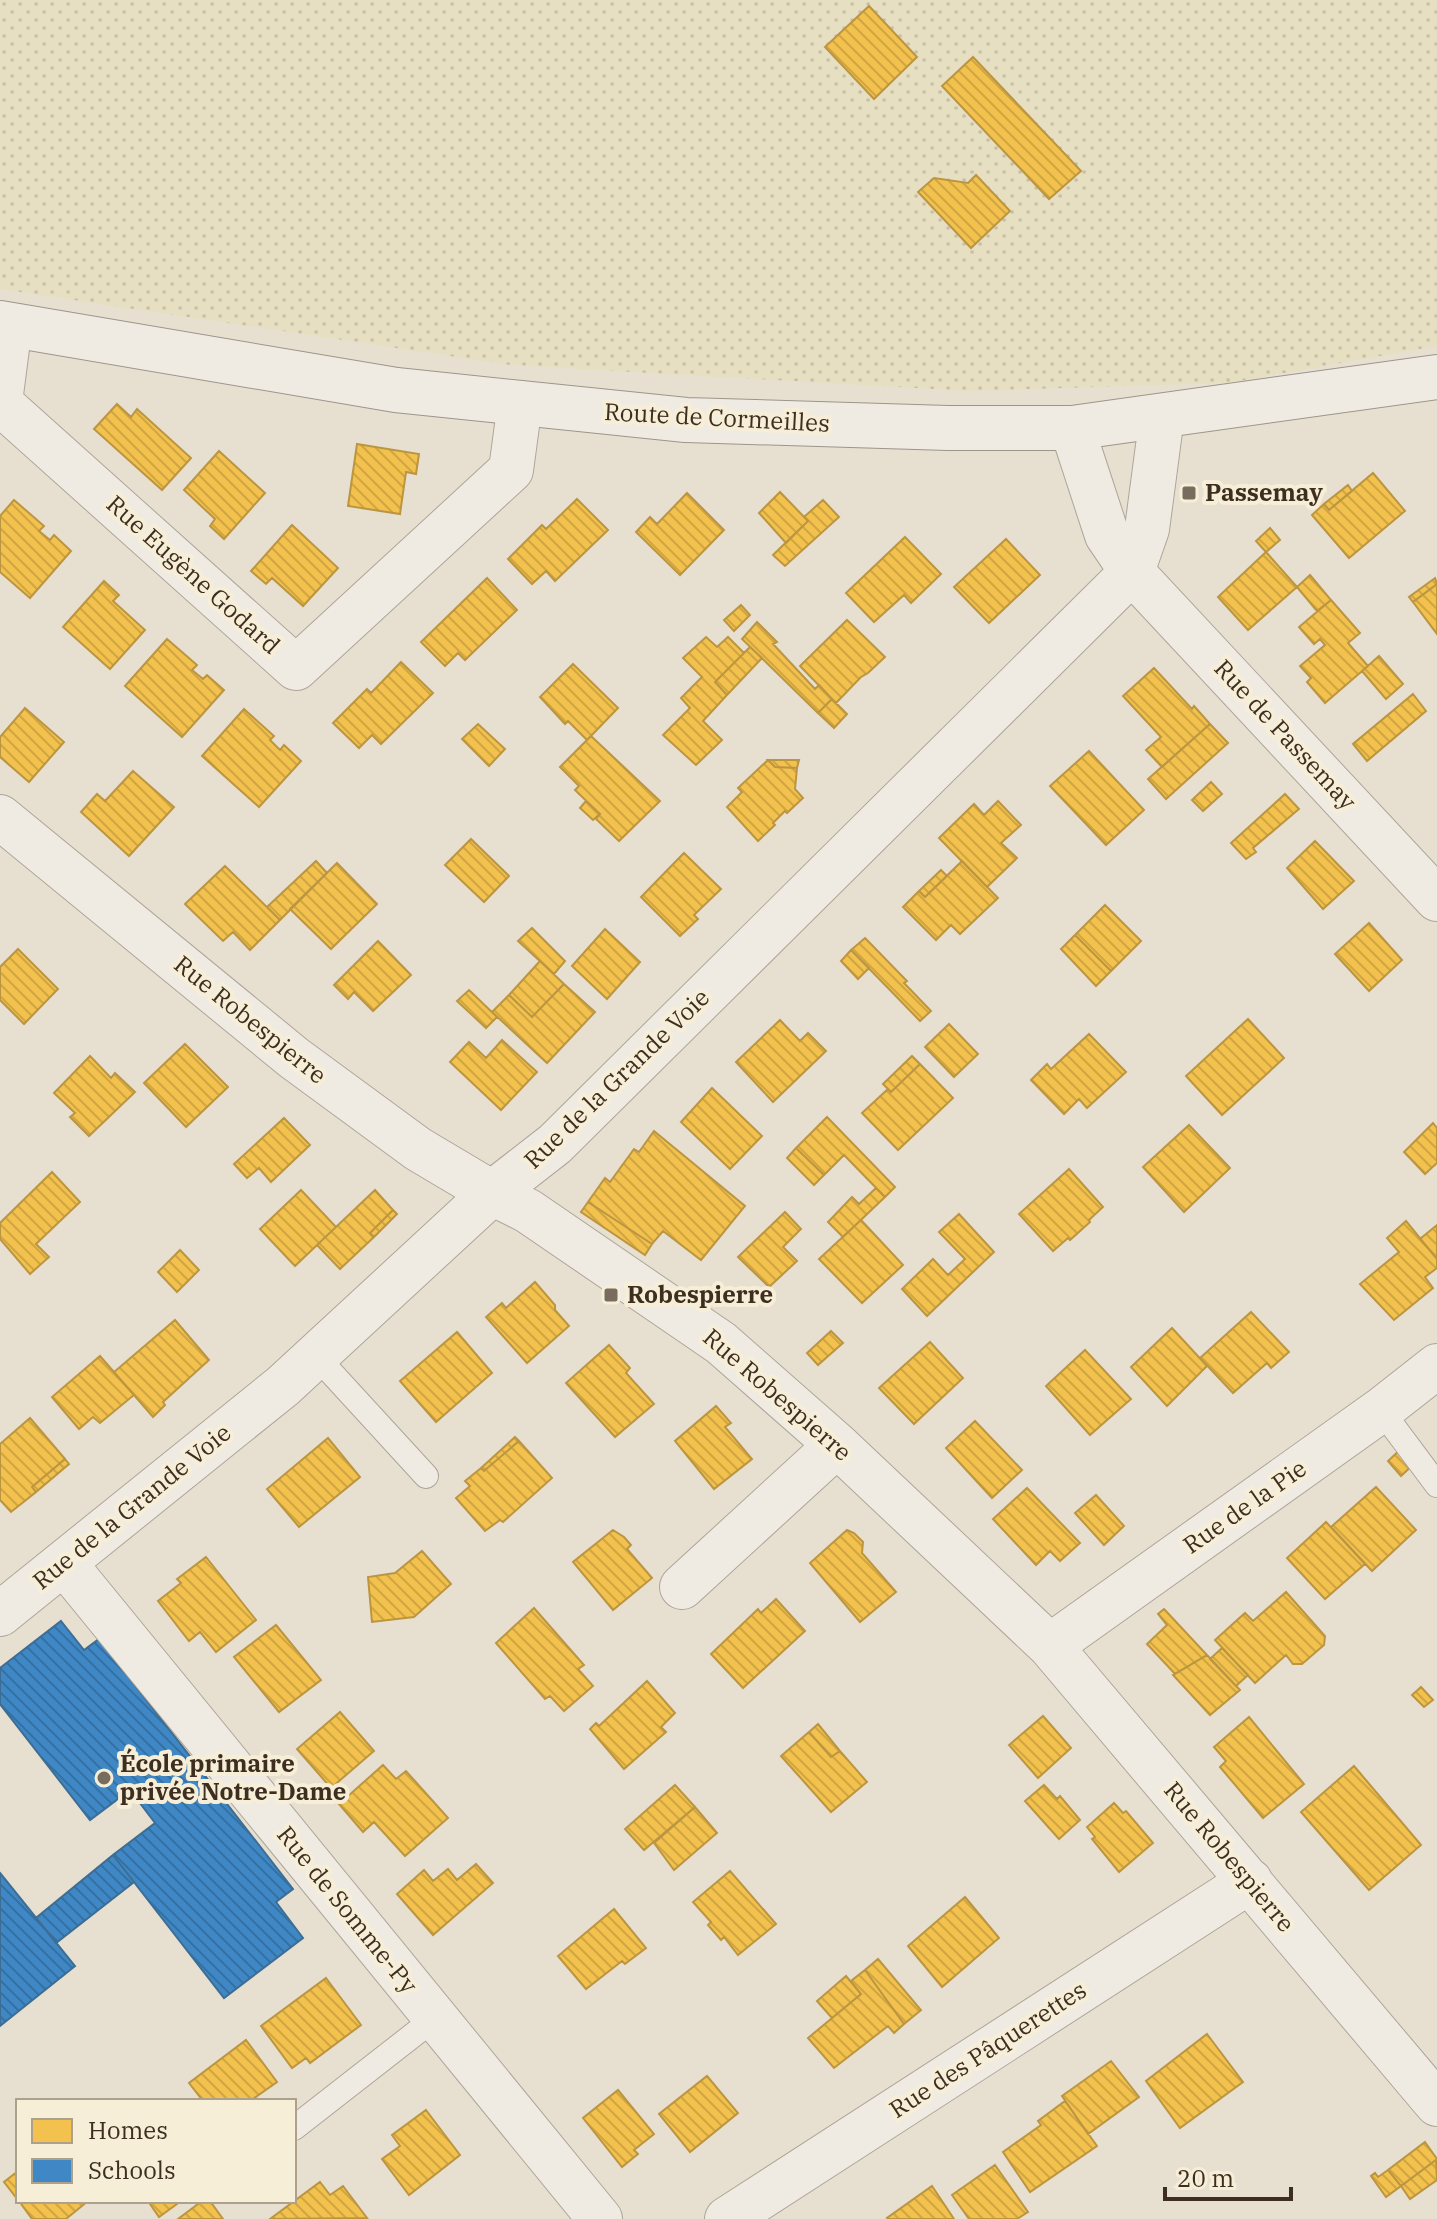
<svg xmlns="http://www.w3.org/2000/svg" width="1437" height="2219" font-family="'IBM Plex Serif',serif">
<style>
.farmland{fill:url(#farmland-dots)}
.homes{fill:url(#homes-back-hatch);stroke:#bc9540;stroke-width:2}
.schools{fill:url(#schools-back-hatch);stroke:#3e6d94;stroke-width:2}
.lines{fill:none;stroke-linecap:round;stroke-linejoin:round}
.lane-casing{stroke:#ada599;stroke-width:26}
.street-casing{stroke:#ada599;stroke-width:46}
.secondary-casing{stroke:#9c958a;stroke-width:46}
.lane{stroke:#efebe3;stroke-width:24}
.street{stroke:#efebe3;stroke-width:44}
.secondary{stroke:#efebe3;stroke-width:44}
.poi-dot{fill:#786c5e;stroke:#f7eed8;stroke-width:3}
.labels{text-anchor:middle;stroke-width:8;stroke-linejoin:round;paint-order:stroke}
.street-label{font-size:24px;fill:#3d2e20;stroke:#f7eed8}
.poi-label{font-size:24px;font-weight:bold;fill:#3d2e20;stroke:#f7eed8;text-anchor:start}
</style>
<defs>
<pattern id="farmland-dots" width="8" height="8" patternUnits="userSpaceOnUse" patternTransform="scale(2)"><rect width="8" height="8" fill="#e6dfc2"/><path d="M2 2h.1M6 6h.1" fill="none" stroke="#c6c0a6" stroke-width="1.8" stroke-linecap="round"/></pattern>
<pattern id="homes-back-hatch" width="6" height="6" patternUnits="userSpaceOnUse" patternTransform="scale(2)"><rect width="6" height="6" fill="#f2c14e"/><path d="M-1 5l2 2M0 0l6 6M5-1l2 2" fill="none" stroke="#d0a644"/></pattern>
<pattern id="schools-back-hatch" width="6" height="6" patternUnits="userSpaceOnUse" patternTransform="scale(2)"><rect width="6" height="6" fill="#3f88c5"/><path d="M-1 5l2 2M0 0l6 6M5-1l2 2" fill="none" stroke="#3670a0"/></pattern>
</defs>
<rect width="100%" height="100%" fill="#e7e0d1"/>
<path class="farmland" d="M0 0H1437V346L1228 383 968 391 510 365 0 289Z"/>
<path class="homes" d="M869 6 917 57 874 99 825 47Z
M973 57 1081 171 1049 199 942 86Z
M976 175 1010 211 971 248 918 192 934 178 968 183Z
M117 404 131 417 137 409 191 458 162 490 94 429Z
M357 444 419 454 416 474 406 472 400 514 348 506Z
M219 451 265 493 224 539 210 526 215 519 184 490Z
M1373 473 1405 511 1349 558 1312 515 1324 504 1329 510Z
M1348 485 1352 491 1329 510 1324 504Z
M780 492 808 521 786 543 759 513Z
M687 493 724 530 680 575 636 532 650 517 657 524Z
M577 499 608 530 555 581 546 571 532 584 508 559 542 525 546 529Z
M14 500 44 526 39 531 50 540 54 535 71 551 30 598 0 572V516Z
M823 500 839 517 785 566 773 555 808 521 804 517Z
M292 525 338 568 303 606 272 578 266 584 251 571Z
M1270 528 1280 540 1266 552 1256 541Z
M905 537 941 574 911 603 904 595 874 622 846 593Z
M1006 539 1040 575 989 623 954 587Z
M1266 552 1297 587 1248 630 1218 597Z
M1310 575 1331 600 1317 611 1297 587Z
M487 578 517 610 465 660 458 653 445 666 421 642Z
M1435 578 1437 584 1413 602 1409 597Z
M104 581 119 595 113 601 145 630 110 669 63 627Z
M1437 584V634L1413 602Z
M1331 600 1360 633 1348 643 1368 666 1325 703 1307 682 1311 678 1300 666 1325 645 1320 639 1314 644 1299 627Z
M741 605 750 615 734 631 724 620Z
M847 620 885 657 868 673 861 677 836 703 800 666Z
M757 622 777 642 773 644 815 689 819 685 832 699 818 713 742 639Z
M706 637 717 647 728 637 744 653 715 682 727 695 703 721 722 740 696 765 663 735 690 708 681 698 702 677 683 658Z
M167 639 197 665 192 670 203 679 207 675 224 690 182 737 125 686Z
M750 647 762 658 727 695 715 682Z
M1379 656 1403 684 1386 699 1362 671Z
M401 662 433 693 381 744 372 735 359 748 333 723 367 689 371 693Z
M573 664 618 708 587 740 568 721 565 724 540 697Z
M1154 668 1192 709 1194 706 1210 724 1162 767 1146 750 1161 737 1123 696Z
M1413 694 1426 711 1367 761 1353 744Z
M832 699 847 714 834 728 818 713Z
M25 708 64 742 29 782 0 757V737Z
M244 709 274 736 270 740 280 750 284 745 301 761 259 807 202 756Z
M478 724 505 749 489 766 462 739Z
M1210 724 1228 743 1166 799 1148 779Z
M591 736 660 801 619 841 596 819 600 814 575 790 579 786 560 767Z
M1089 751 1144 810 1106 845 1050 786Z
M768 760 775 767 797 768 795 789 803 798 787 813 785 811 773 823 775 825 758 841 727 807 742 792 738 788Z
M768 760H799L797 768 775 767Z
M133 771 174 807 129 856 81 812 97 794 105 801Z
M1211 782 1222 794 1203 811 1192 800Z
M1285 794 1299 809 1253 848 1256 852 1246 859 1231 843Z
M586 801 600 814 593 820 580 808Z
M998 801 1021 825 1001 843 1017 858 987 887 939 838 974 804 984 815Z
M471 839 509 876 484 902 445 865Z
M1315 841 1354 881 1323 909 1287 868Z
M684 853 721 889 694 915 698 919 680 936 641 897Z
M316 861 327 873 280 920 267 907Z
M962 861 998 898 960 934 951 925 936 940 903 907 919 891 925 897Z
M337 863 377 904 331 949 290 909Z
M225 866 280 920 250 950 233 932 223 941 185 904Z
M941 870 947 876 925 897 919 891Z
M1105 905 1141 941 1111 971 1075 935Z
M1369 923 1402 960 1369 991 1335 954Z
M532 928 565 961 554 974 518 941Z
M605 929 640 962 607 999 572 966Z
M1075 935 1111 971 1096 986 1061 949Z
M865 938 907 981 904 983 931 1011 920 1021 851 950Z
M378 941 411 975 373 1011 354 992 348 999 334 985Z
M18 949 58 989 24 1024 0 1000V967Z
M851 950 869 968 858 979 841 961Z
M540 961 564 984 532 1017 509 995Z
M564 984 595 1012 547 1063 492 1012 509 995 532 1017Z
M469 990 497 1017 486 1028 457 1001Z
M1248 1019 1284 1058 1222 1115 1186 1076Z
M780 1020 800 1041 808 1033 826 1051 773 1102 736 1062Z
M949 1024 978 1054 954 1077 925 1047Z
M1089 1034 1126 1072 1087 1108 1079 1099 1064 1114 1031 1080 1047 1064 1051 1069Z
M502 1040 537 1072 501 1110 450 1062 469 1042 486 1058Z
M185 1044 228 1087 186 1127 144 1083Z
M90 1056 111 1078 115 1073 135 1092 89 1136 70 1117 75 1113 54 1093Z
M912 1056 920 1064 891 1092 883 1084Z
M920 1064 953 1098 898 1150 862 1113 888 1089 891 1092Z
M712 1088 762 1136 730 1169 681 1122Z
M827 1117 895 1187 885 1197 844 1155 824 1175 796 1148Z
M284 1118 310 1145 271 1182 259 1168 247 1178 234 1164Z
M1433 1123 1437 1128V1163L1425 1174 1404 1152Z
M1189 1125 1230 1168 1184 1212 1143 1167Z
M654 1131 745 1206 701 1260 663 1231 652 1244 588 1202 605 1178 610 1182 634 1149 639 1152Z
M796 1148 824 1175 814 1185 787 1158Z
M1069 1169 1103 1207 1089 1220 1090 1222 1070 1240 1068 1238 1053 1251 1019 1214Z
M52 1172 80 1202 36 1244 49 1257 30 1274 0 1239V1223Z
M876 1188 885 1197 843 1237 828 1222 852 1197 859 1204Z
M301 1190 336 1227 295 1266 260 1229Z
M375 1190 393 1210 370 1233 374 1237 340 1269 317 1245Z
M588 1202 652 1244 645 1255 581 1212Z
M393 1210 397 1214 374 1237 370 1233Z
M785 1212 801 1229 783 1247 797 1261 769 1287 738 1257Z
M959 1214 994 1252 927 1316 902 1289 933 1259 948 1275 965 1259 939 1232Z
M861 1220 903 1265 862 1303 819 1259Z
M1406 1221 1437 1259V1268L1425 1277 1433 1288 1394 1320 1360 1284 1399 1252 1387 1238Z
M1437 1225V1259L1420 1239Z
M180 1250 199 1270 177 1292 158 1272Z
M535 1282 555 1305V1310L569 1326 527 1363 486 1317 502 1303 506 1308Z
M1251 1312 1289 1352 1271 1368 1267 1363 1233 1393 1200 1358Z
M175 1320 209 1360 163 1402 165 1405 153 1417 114 1372Z
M1172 1328 1207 1366 1167 1406 1131 1367Z
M831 1331 843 1343 818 1365 807 1353Z
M457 1332 492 1373 436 1422 400 1381Z
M930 1342 963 1378 914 1424 879 1388Z
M609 1345 630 1368 626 1373 654 1404 615 1437 566 1383Z
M1085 1350 1131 1399 1090 1435 1046 1386Z
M100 1356 134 1395 100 1423 93 1417 79 1429 52 1397Z
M716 1406 731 1423 725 1427 752 1459 714 1489 675 1441Z
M30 1418 65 1459 32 1487 36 1492 11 1512 0 1500V1444Z
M975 1421 1022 1470 992 1498 946 1448Z
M515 1437 519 1441 484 1471 481 1468Z
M328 1438 360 1477 299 1527 267 1489Z
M519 1441 552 1478 503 1522 500 1520 485 1531 456 1498 470 1486 465 1481 481 1468 484 1471Z
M1402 1448 1416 1462 1401 1476 1388 1461Z
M65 1459 69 1464 36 1492 32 1487Z
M1376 1487 1416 1530 1372 1571 1331 1527Z
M1027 1488 1080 1543 1060 1561 1050 1551 1036 1565 993 1519Z
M1096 1495 1124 1526 1104 1545 1075 1513Z
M1326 1522 1365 1564 1325 1599 1287 1558Z
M613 1530 624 1537 631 1545 627 1549 652 1578 613 1610 573 1562Z
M847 1530 854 1533 863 1542 862 1553 896 1592 860 1622 810 1563Z
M422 1551 451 1584 414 1617 372 1622 368 1577 395 1573Z
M206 1557 256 1620 216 1652 200 1632 189 1641 158 1601 181 1583 177 1579Z
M1286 1592 1325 1636 1324 1645 1302 1664H1293L1286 1655 1255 1683 1215 1640 1245 1613 1253 1621Z
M776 1599 805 1631 743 1688 711 1654 758 1609 761 1613Z
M534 1608 584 1665 578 1669 593 1686 564 1711 550 1696 545 1699 496 1643Z
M1164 1609 1207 1655 1175 1674 1147 1644 1167 1625 1158 1614Z
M276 1625 321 1680 279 1712 234 1657Z
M1222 1648 1248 1675 1236 1686 1210 1659Z
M1207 1655 1240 1690 1210 1715 1173 1675Z
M647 1681 675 1713 661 1727 666 1732 624 1769 590 1729 596 1723 599 1726Z
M1421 1687 1433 1700 1424 1707 1412 1695Z
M340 1712 374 1751 331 1788 297 1749Z
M1043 1716 1071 1748 1038 1778 1009 1745Z
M1249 1717 1304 1784 1263 1818 1220 1767 1226 1761 1214 1747Z
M818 1724 840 1751 831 1757 809 1732Z
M809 1732 831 1757 840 1751 867 1782 831 1812 781 1756Z
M383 1765 396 1779 406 1771 448 1818 405 1856 374 1822 363 1832 339 1804Z
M1354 1766 1421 1845 1369 1890 1301 1812Z
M675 1785 695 1807 644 1850 625 1829Z
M1044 1785 1057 1799 1060 1796 1080 1820 1059 1839 1025 1801Z
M1114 1803 1123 1813 1126 1811 1153 1843 1119 1872 1092 1839 1095 1837 1087 1827Z
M695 1807 717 1833 674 1870 654 1843Z
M476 1864 493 1883 433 1935 397 1894 424 1870 433 1881 448 1869 457 1880Z
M730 1871 776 1924 738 1955 724 1937 721 1940 708 1925 711 1922 693 1902Z
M965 1897 999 1938 942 1987 908 1946Z
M614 1909 646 1948 625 1964 622 1961 586 1989 558 1956Z
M878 1959 921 2010 904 2024 865 1970Z
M865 1970 904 2024 894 2033 888 2026 834 2068 808 2038 861 1994 851 1981Z
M846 1976 861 1994 832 2018 817 2001Z
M326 1978 361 2025 310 2063 306 2058 292 2068 261 2026Z
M1207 2034 1243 2082 1180 2128 1146 2081Z
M246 2040 277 2082 250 2101H203L189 2083Z
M1111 2061 1139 2097 1088 2134 1062 2096Z
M707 2076 738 2113 690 2152 659 2114Z
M618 2090 654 2134 634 2150 638 2154 622 2167 583 2118Z
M1065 2101 1097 2146 1030 2192 1003 2152 1041 2125 1038 2121Z
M426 2110 460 2155 409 2195 382 2159 400 2146 392 2135Z
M1425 2142 1437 2159 1401 2186 1388 2170Z
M1436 2160 1437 2180 1410 2199 1401 2186Z
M995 2165 1028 2212 1017 2219H969L952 2195Z
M1388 2170 1401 2186 1386 2197 1371 2176 1375 2173 1378 2177Z
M18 2171V2200L4 2182Z
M320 2182 330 2195 343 2186 367 2218 270 2219Z
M932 2186 954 2219H888L887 2218Z
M19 2201H88L66 2219H32Z
M148 2201H181L159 2217Z
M202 2201H210L223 2219H178Z"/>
<path class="schools" d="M61 1621 84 1650 99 1639 293 1889 276 1902 303 1938 224 1998 113 1855 155 1823 130 1790 90 1820 0 1704V1668Z
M113 1855 134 1882 56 1943 36 1918Z
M0 1873 75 1966 0 2026Z"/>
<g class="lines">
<g class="lane-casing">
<path id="lane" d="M316 1356 426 1476
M1381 1410 1437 1485
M294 2128 435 2018"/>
</g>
<g class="street-casing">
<path id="street" d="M0 402 10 325
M0 403 296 668 511 470 520 403
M1072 428 1107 535 1132 572 1437 899
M0 817 294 1058 418 1149 492 1193 528 1211 721 1343 837 1445 1050 1646 1437 2104
M64 1563 600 2219
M682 1587 837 1445
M0 1614 283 1386 492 1193 555 1144 1132 572 1147 529 1162 416
M1050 1646 1381 1410 1437 1366
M727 2219 1250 1881"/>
</g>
<g class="secondary-casing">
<path id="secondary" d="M0 323 396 390 686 420 948 428H1072L1437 377"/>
</g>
<use href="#lane" class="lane"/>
<use href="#street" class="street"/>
<use href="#secondary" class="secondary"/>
</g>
<g class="poi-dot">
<rect x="1181" y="485" width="16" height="16" rx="4"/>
<rect x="603" y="1287" width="16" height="16" rx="4"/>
<circle cx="104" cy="1778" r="8"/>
</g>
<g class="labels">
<g class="street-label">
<text transform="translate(717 418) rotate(3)" y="8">Route de Cormeilles</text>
<text transform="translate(193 575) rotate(42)" y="8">Rue Eugène Godard</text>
<text transform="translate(1285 735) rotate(47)" y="8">Rue de Passemay</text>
<text transform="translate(250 1020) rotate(39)" y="8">Rue Robespierre</text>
<text transform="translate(617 1079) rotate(-44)" y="8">Rue de la Grande Voie</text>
<text transform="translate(777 1395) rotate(41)" y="8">Rue Robespierre</text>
<text transform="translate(132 1507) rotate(-39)" y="8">Rue de la Grande Voie</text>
<text transform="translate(1245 1507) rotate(-35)" y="8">Rue de la Pie</text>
<text transform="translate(1229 1857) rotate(50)" y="8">Rue Robespierre</text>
<text transform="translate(347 1910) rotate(51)" y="8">Rue de Somme-Py</text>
<text transform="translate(988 2050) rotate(-33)" y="8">Rue des Pâquerettes</text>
</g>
<g class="poi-label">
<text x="1205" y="501">Passemay</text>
<text x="627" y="1303">Robespierre</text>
<text x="120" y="1772">École primaire<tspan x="120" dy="28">privée Notre-Dame</tspan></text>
</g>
</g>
<rect x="16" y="2099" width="280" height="104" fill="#f7eed8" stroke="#ada18e" stroke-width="2"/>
<rect x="32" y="2119" width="40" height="24" fill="#f2c14e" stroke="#ada18e" stroke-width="2"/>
<text x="88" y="2139" font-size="24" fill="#3d2e20">Homes</text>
<rect x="32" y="2159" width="40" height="24" fill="#3f88c5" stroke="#ada18e" stroke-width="2"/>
<text x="88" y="2179" font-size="24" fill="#3d2e20">Schools</text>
<path d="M1165 2187v12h126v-12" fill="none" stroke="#3d2e20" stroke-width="4"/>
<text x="1177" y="2187" font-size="24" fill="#3d2e20" stroke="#f7eed8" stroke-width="6" paint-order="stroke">20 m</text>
</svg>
